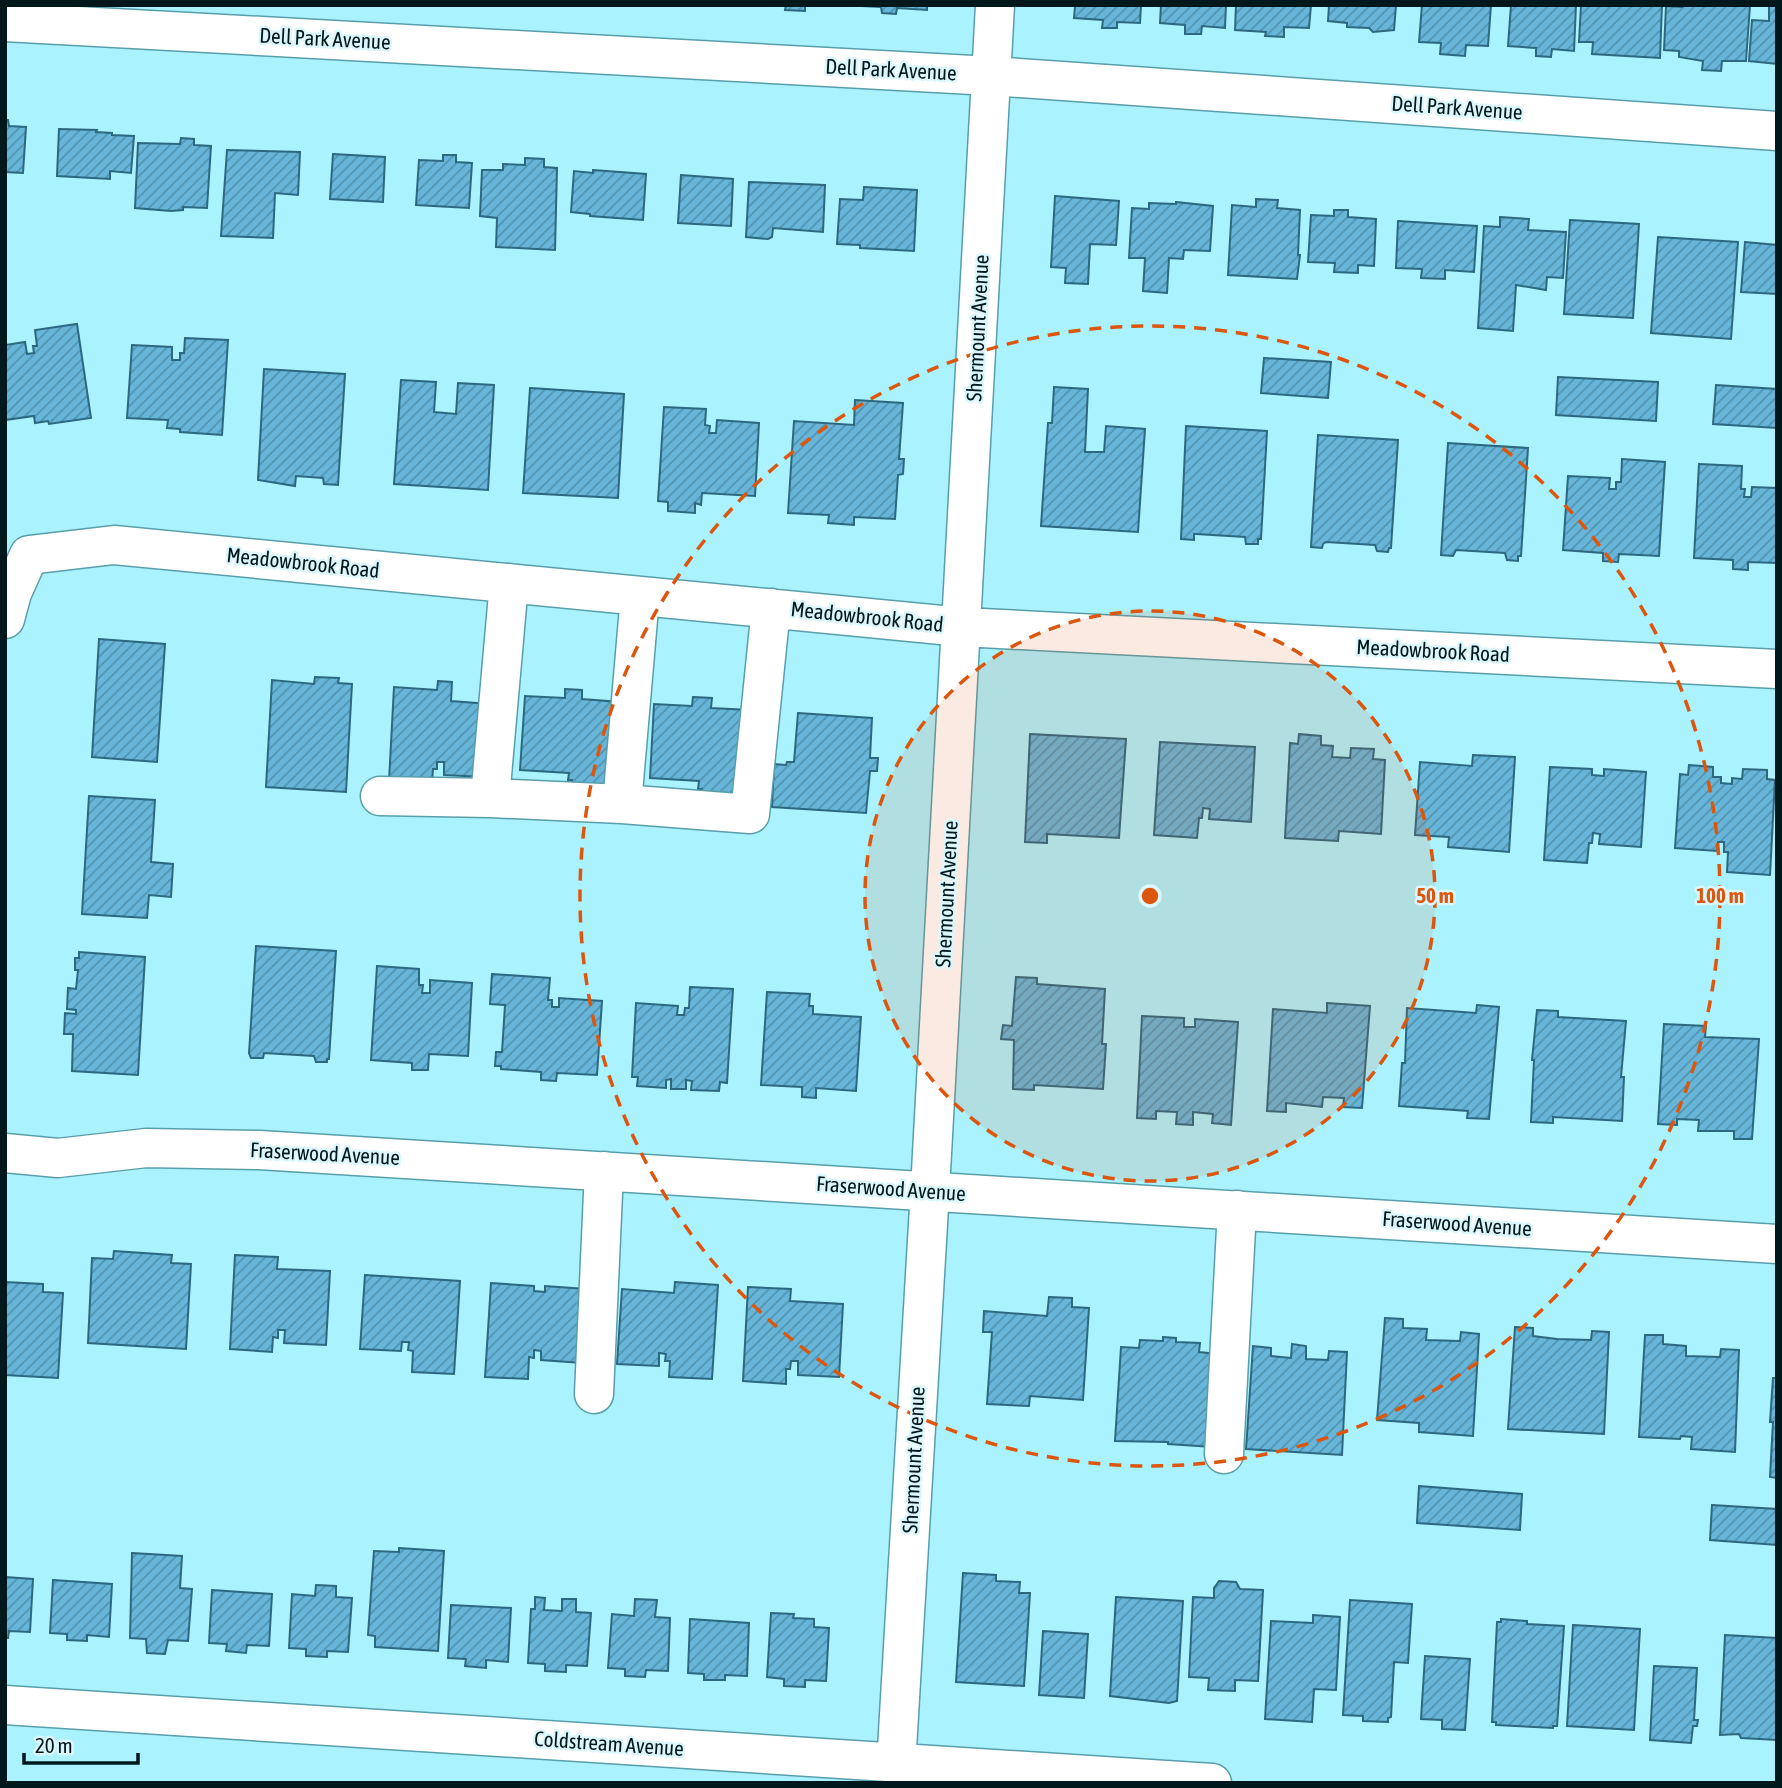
<svg xmlns="http://www.w3.org/2000/svg" width="1782" height="1788" font-family="'Asap Condensed',sans-serif">
<style>
.building{fill:url(#building-hatch);stroke:#2d6881;stroke-width:2}
.lines{fill:none;stroke-linecap:round;stroke-linejoin:round}
.minor-casing{stroke:#589faa;stroke-width:41}
.minor{stroke:#fff;stroke-width:38}
.ring{fill:none;stroke:#dc560d;stroke-width:3.5;stroke-dasharray:12 9}
.labels{text-anchor:middle;stroke-width:5;stroke-linejoin:round;paint-order:stroke}
.street-label{font-size:21px;fill:#00171c;stroke:#dcf7fc}
.centre{fill:#dc560d;stroke:#dcf7fc;stroke-width:3.5}
.ring-label{font-size:21px;text-anchor:middle;font-weight:bold;fill:#dc560d;stroke:#dcf7fc;stroke-width:5;stroke-linejoin:round;paint-order:stroke}
</style>
<defs>
<pattern id="building-hatch" width="6" height="6" patternUnits="userSpaceOnUse" patternTransform="scale(1.75)"><rect width="6" height="6" fill="#67b6d9"/><path d="M-1 1l2-2M0 6l6-6M5 7l2-2" fill="none" stroke="#5293af"/></pattern>
</defs>
<rect width="100%" height="100%" fill="#aaf2fe"/>
<path class="building" d="M786 5H805V11L785 10Z
M927 5V10L897 8 896 14 882 13 881 7 861 6Z
M1141 5 1140 23 1117 22V28H1102L1103 20 1074 18 1075 6H1069Z
M1161 5H1226L1225 28 1202 26 1201 34H1185V25L1160 23Z
M1236 5H1311L1309 28 1284 27V37L1265 36 1266 32 1235 30Z
M1329 5H1396L1394 30 1373 32 1369 28 1347 27V23L1328 21Z
M1422 5H1491L1488 46 1466 45 1465 56 1440 54 1441 43 1419 42Z
M1511 5H1576L1574 51 1552 49 1551 57 1536 56V48L1508 46Z
M1581 5H1662L1660 58 1592 54 1593 42H1579Z
M1682 5H1750L1746 61H1722L1721 71 1702 70 1703 61 1679 57V51L1664 50 1666 6 1682 7Z
M1769 5H1777V64L1749 61 1752 20 1769 21Z
M5 120H8L9 126 26 127 23 173 5 172Z
M59 129 97 130 96 132 112 133V135L134 136 131 173 110 171V179L57 176Z
M181 138 194 139V145L211 146 207 208 183 207V210L171 211 135 208 138 143 180 144Z
M227 150 300 152 298 195 275 193 273 238 221 236Z
M333 154 385 157 383 202 330 199Z
M443 155H456V162L472 163 469 208 416 205 419 160 443 161Z
M525 158 544 159V167L557 168 555 250 496 247 497 218 480 216 482 170H503V164L525 165Z
M593 170 646 174 643 220 590 216V214L571 212 574 171 593 173Z
M681 175 733 179 731 226 678 223Z
M749 182 825 185 823 232 773 228 772 237 768 239 746 237Z
M864 187 917 190 914 251 860 248V245L837 244 840 199 863 200Z
M1055 196 1119 201 1116 245 1090 244 1088 284 1065 283 1066 268 1051 267Z
M1256 199 1278 200 1277 208 1300 210 1298 255H1300L1297 279 1228 275 1232 205 1256 207Z
M1176 202 1213 206 1210 251 1184 250 1183 259 1169 258 1167 293 1143 291 1145 258H1129L1132 208 1149 209V203L1176 204Z
M1334 210H1348V217L1376 219 1374 266 1358 265V273L1334 272 1335 263 1308 262 1311 215 1334 216Z
M1500 217 1529 219 1528 230 1566 232 1563 278 1547 277 1546 290 1516 285 1513 331 1478 328 1484 226 1500 227Z
M1570 220 1639 224 1633 318 1564 314Z
M1398 221 1477 226 1474 272 1445 270V279L1421 278 1422 269 1396 268Z
M1658 237 1738 242 1731 339 1651 333Z
M1745 242 1777 245V294L1741 292Z
M77 324 91 418 49 424 48 421 35 423 34 416 5 420V345L25 342 27 354 34 353 33 346H37L35 330Z
M185 338 228 340 222 435 180 432V429L167 428 168 420 127 418 132 345 172 347V360H180V353H184Z
M1264 358 1331 362 1328 398 1261 393Z
M264 369 345 374 338 485 324 484 323 478 296 476 295 486 258 480Z
M1558 377 1658 382 1656 421 1556 415Z
M401 380 436 382 434 412 456 414 458 383 494 385 488 490 394 484Z
M1716 385 1777 389V428L1713 424Z
M1054 387 1088 389 1085 452H1104L1106 426 1145 429 1138 532 1041 526 1048 423H1052Z
M530 388 624 394 618 498 523 493Z
M855 400 903 403 899 459H904L903 474 898 475 895 519 854 517V525L828 523 829 515 788 513 794 421 854 425Z
M664 407 706 409 705 425 710 426 709 433H716L717 420 759 423 755 496 702 493 701 505 695 503V513L668 511V502L658 501Z
M1186 426 1267 431 1261 539H1258V544H1246L1245 537 1196 534H1194V540L1181 539Z
M1318 435 1398 440 1391 548H1389L1388 552 1377 551 1375 545 1326 542 1323 544 1322 548 1311 547Z
M1448 443 1528 448 1521 556H1518V561L1507 560 1505 553 1456 550 1453 556 1441 555Z
M1622 459 1665 462 1659 556 1619 554 1618 562 1603 561V553L1563 550 1568 476 1610 478 1609 489H1616V482H1621Z
M1699 464 1742 466 1741 489H1745L1744 497H1751L1752 487 1777 488V563L1748 562V570L1733 569V560L1694 558Z
M99 639 165 644 157 762 92 757Z
M315 677 339 678 338 683 352 684 346 792 266 787 272 680 314 684Z
M438 681 452 682 451 701 489 704 485 777 444 775V762H437V769H433L432 783 389 781 394 687 437 690Z
M565 689 582 690V699L620 702 614 796 571 793 572 780H568L569 773 520 770 525 696 565 698Z
M693 697 712 698 711 708 750 710 745 804 702 801V789H698L699 781 650 778 654 704 692 706Z
M798 713 872 718 870 758H878L877 771H870L866 813 772 807 774 764 786 765 787 762H794Z
M1030 734 1126 739 1119 838 1047 834V843L1025 842Z
M1299 734 1321 736V745L1333 746 1332 757 1350 758 1351 748 1374 749 1373 759 1385 760 1381 834 1339 831 1338 841 1285 838 1290 743 1298 744Z
M1160 742 1255 747 1251 822 1209 819 1210 809 1203 808 1202 818H1199L1197 838 1154 835Z
M1473 755 1515 757 1509 852 1448 847 1449 837 1415 835 1420 762 1472 766Z
M1689 765 1713 767V777H1721V783L1732 784V778L1742 779 1743 769 1767 770V779L1775 780 1770 875 1727 872 1728 852H1724V842H1718L1717 851 1675 848 1680 774 1688 775Z
M1550 767 1592 769V775L1604 776V769L1646 772 1641 847 1599 844 1600 834 1593 833 1592 843H1589L1587 863 1544 860Z
M89 796 155 800 151 862 173 864 171 897 149 895 147 918 82 914Z
M256 946 336 951 329 1059H327V1062H316L314 1056 264 1053 263 1058H251L249 1053Z
M79 952 145 957 138 1075 72 1071 73 1034H64L65 1013 76 1014V1010L67 1009 68 988 76 989 78 970H75V958H79Z
M377 966 419 969V985H423L422 993H430V980L472 983 468 1056 429 1054 428 1070H412V1063L371 1060Z
M492 974 550 978 548 1000H552V1007H559V998L602 1001 597 1075 557 1073 556 1081 541 1080V1072L501 1069V1066H495L496 1052H502L505 1005 490 1004Z
M1016 977 1037 978V984L1105 989 1102 1044H1106L1103 1089 1034 1085V1090L1013 1089 1014 1040 1001 1039 1003 1025 1012 1026Z
M690 987 733 989 727 1083 720 1082 719 1091 691 1090 692 1081 686 1080V1089H671V1079L666 1080V1088L637 1086 638 1077H632L636 1003 678 1006 677 1015H684L685 1008H689Z
M767 992 810 994 809 1006H813V1014L861 1017 856 1091 816 1088V1098L802 1097V1087L761 1085Z
M1327 1003 1370 1006 1362 1108 1343 1107 1344 1098 1323 1097 1322 1107 1286 1103V1112L1267 1111 1273 1009 1327 1013Z
M1477 1005 1499 1007 1489 1119 1467 1118 1468 1111 1399 1106 1402 1063H1405L1407 1008 1476 1013Z
M1537 1010 1558 1011V1017L1626 1021 1621 1077H1624L1622 1121 1553 1117V1123L1531 1122 1534 1060H1532Z
M1142 1016 1184 1018V1027H1195V1019L1238 1022 1231 1125 1212 1123 1213 1114 1193 1112V1125L1176 1124 1177 1112 1156 1111V1119L1137 1118Z
M1664 1024 1706 1026 1705 1037 1759 1039 1752 1139H1734V1131H1698L1699 1120 1677 1119V1125L1658 1124Z
M114 1251 172 1255 171 1263 191 1264 186 1349 88 1343 92 1258 113 1259Z
M235 1255 278 1257 277 1269 330 1271 326 1345 284 1343 285 1330H278V1338L273 1337 272 1352 230 1349Z
M365 1275 460 1281 454 1374 412 1372 413 1351 408 1350 409 1342H402L401 1351 360 1349Z
M5 1282 43 1284V1292L63 1293 58 1378 5 1375Z
M675 1282 718 1285 712 1379 669 1377 670 1361H665L666 1354 659 1353V1366L617 1364 622 1289 674 1293Z
M491 1283 534 1286V1291L545 1292V1286L586 1289 582 1363 541 1360V1351L534 1350V1358L529 1357 528 1379 485 1377Z
M748 1287 791 1289 790 1301 843 1304 839 1377 798 1375V1361H791L790 1369H786V1384L743 1381Z
M1049 1297 1072 1298V1307L1089 1308 1083 1400 1030 1396 1029 1406 987 1404 992 1332H983L984 1311 1047 1316Z
M1385 1318 1403 1319V1328L1427 1329 1426 1340 1460 1341 1461 1332 1479 1334 1473 1436 1419 1432V1423L1377 1420Z
M1515 1327 1533 1328V1336L1557 1339 1591 1340 1592 1331 1609 1332 1604 1434 1508 1429Z
M1645 1335H1663V1344L1686 1346V1356L1720 1357 1721 1349 1739 1350 1735 1452 1691 1449 1692 1437 1681 1436 1680 1439 1639 1437Z
M1163 1337 1176 1338V1342L1200 1343 1199 1352 1217 1354 1212 1447 1168 1444V1442L1115 1441 1121 1347 1139 1348 1140 1340 1163 1341Z
M1292 1344 1306 1346V1359L1328 1360 1329 1351 1347 1352 1342 1455 1246 1449 1253 1346 1271 1348V1356L1291 1358Z
M1773 1378H1777V1478L1770 1477 1773 1422H1770Z
M1419 1486 1522 1494 1520 1530 1417 1523Z
M1712 1505 1777 1509V1545L1710 1540Z
M399 1548 444 1551 438 1651 375 1647V1636L368 1635 374 1551 399 1552Z
M132 1553 182 1556 180 1588 192 1589 188 1641 168 1640 165 1654 147 1653 146 1639 130 1638Z
M963 1573 996 1575V1581L1020 1582 1019 1593H1030L1024 1686 956 1682Z
M5 1577 33 1579 30 1632 9 1631 8 1638H5Z
M53 1580 112 1584 109 1637 87 1635V1641L67 1640V1634L50 1633Z
M1219 1581 1236 1582 1240 1589 1263 1590 1258 1681 1235 1680V1691L1208 1690 1209 1678 1189 1677 1193 1597 1214 1598V1588Z
M316 1585 336 1586V1597L352 1598 348 1652 327 1651V1657L306 1656V1649L289 1648 292 1594 315 1596Z
M212 1590 272 1594 269 1646 247 1645 246 1653 226 1651 227 1644 209 1643Z
M535 1597 545 1598 544 1610 562 1611V1599H576V1612L591 1613 587 1666 566 1665V1672L545 1671V1664L528 1663 531 1609H535Z
M1116 1597 1183 1601 1177 1701 1169 1703 1110 1696Z
M635 1599 657 1600 655 1617 670 1618 668 1671 646 1670 645 1677 625 1676V1669L608 1668 612 1614 634 1616Z
M1350 1600 1412 1604 1408 1663 1394 1662 1391 1717 1388 1718V1722L1363 1721V1716L1343 1715Z
M451 1605 511 1608 508 1662 486 1660V1668L465 1666 466 1659 448 1658Z
M771 1613 794 1614 793 1618 814 1619V1627L829 1628 826 1681 805 1680V1687L784 1686V1679L767 1677Z
M1313 1615 1340 1617 1336 1690 1314 1689 1312 1722 1265 1719 1271 1621 1313 1623Z
M690 1619 749 1623 747 1676 725 1675V1680H704V1674L688 1673Z
M1501 1619 1527 1621V1624L1564 1626 1557 1726H1553V1728L1496 1725V1722H1492L1497 1622H1501Z
M1573 1625 1640 1629 1634 1730 1567 1726Z
M1043 1631 1088 1634 1084 1698 1039 1695Z
M1725 1635 1777 1638V1740L1741 1738 1739 1734 1720 1735Z
M1425 1656 1470 1659 1465 1730 1442 1729V1720L1421 1719Z
M1654 1666 1697 1668 1694 1720H1698L1697 1726H1693L1691 1743 1650 1740Z"/>
<g class="lines">
<g class="minor-casing">
<path id="minor" d="M5 22 991 76 1777 131
M509 583 490 798 622 804 750 814 771 608
M5 619 12 593 29 555 114 545 962 627 1777 669
M380 796 490 798
M622 804 640 596
M5 1153 58 1158 146 1148 259 1150 1777 1244
M594 1394 604 1171
M1224 1454 1237 1210
M5 1705 1212 1783
M895 1783 930 1190 995 5"/>
</g>
<use href="#minor" class="minor"/>
</g>
<circle cx="1150" cy="896" r="285" fill="#dc560d" fill-opacity=".12"/>
<g class="ring">
<circle cx="1150" cy="896" r="285"/>
<circle cx="1150" cy="896" r="570"/>
</g>
<g class="labels">
<g class="street-label">
<text transform="translate(325 39) rotate(3)" y="7">Dell Park Avenue</text>
<text transform="translate(891 70) rotate(3)" y="7">Dell Park Avenue</text>
<text transform="translate(1457 108) rotate(4)" y="7">Dell Park Avenue</text>
<text transform="translate(978 328) rotate(-87)" y="7">Shermount Avenue</text>
<text transform="translate(303 563) rotate(6)" y="7">Meadowbrook Road</text>
<text transform="translate(867 617) rotate(6)" y="7">Meadowbrook Road</text>
<text transform="translate(1433 651) rotate(3)" y="7">Meadowbrook Road</text>
<text transform="translate(947 894) rotate(-87)" y="7">Shermount Avenue</text>
<text transform="translate(325 1154) rotate(3)" y="7">Fraserwood Avenue</text>
<text transform="translate(891 1189) rotate(4)" y="7">Fraserwood Avenue</text>
<text transform="translate(1457 1224) rotate(4)" y="7">Fraserwood Avenue</text>
<text transform="translate(914 1460) rotate(-87)" y="7">Shermount Avenue</text>
<text transform="translate(609 1744) rotate(4)" y="7">Coldstream Avenue</text>
</g>
</g>
<circle cx="1150" cy="896" r="10" class="centre"/>
<g class="ring-label">
<text x="1435" y="903">50 m</text>
<text x="1720" y="903">100 m</text>
</g>
<rect width="1782" height="1788" fill="none" stroke="#00171c" stroke-width="14"/>
<path d="M24 1753v10h114v-10" fill="none" stroke="#00171c" stroke-width="3.5"/>
<text x="35" y="1753" font-size="21" fill="#00171c" stroke="#dcf7fc" stroke-width="5" paint-order="stroke">20 m</text>
</svg>
